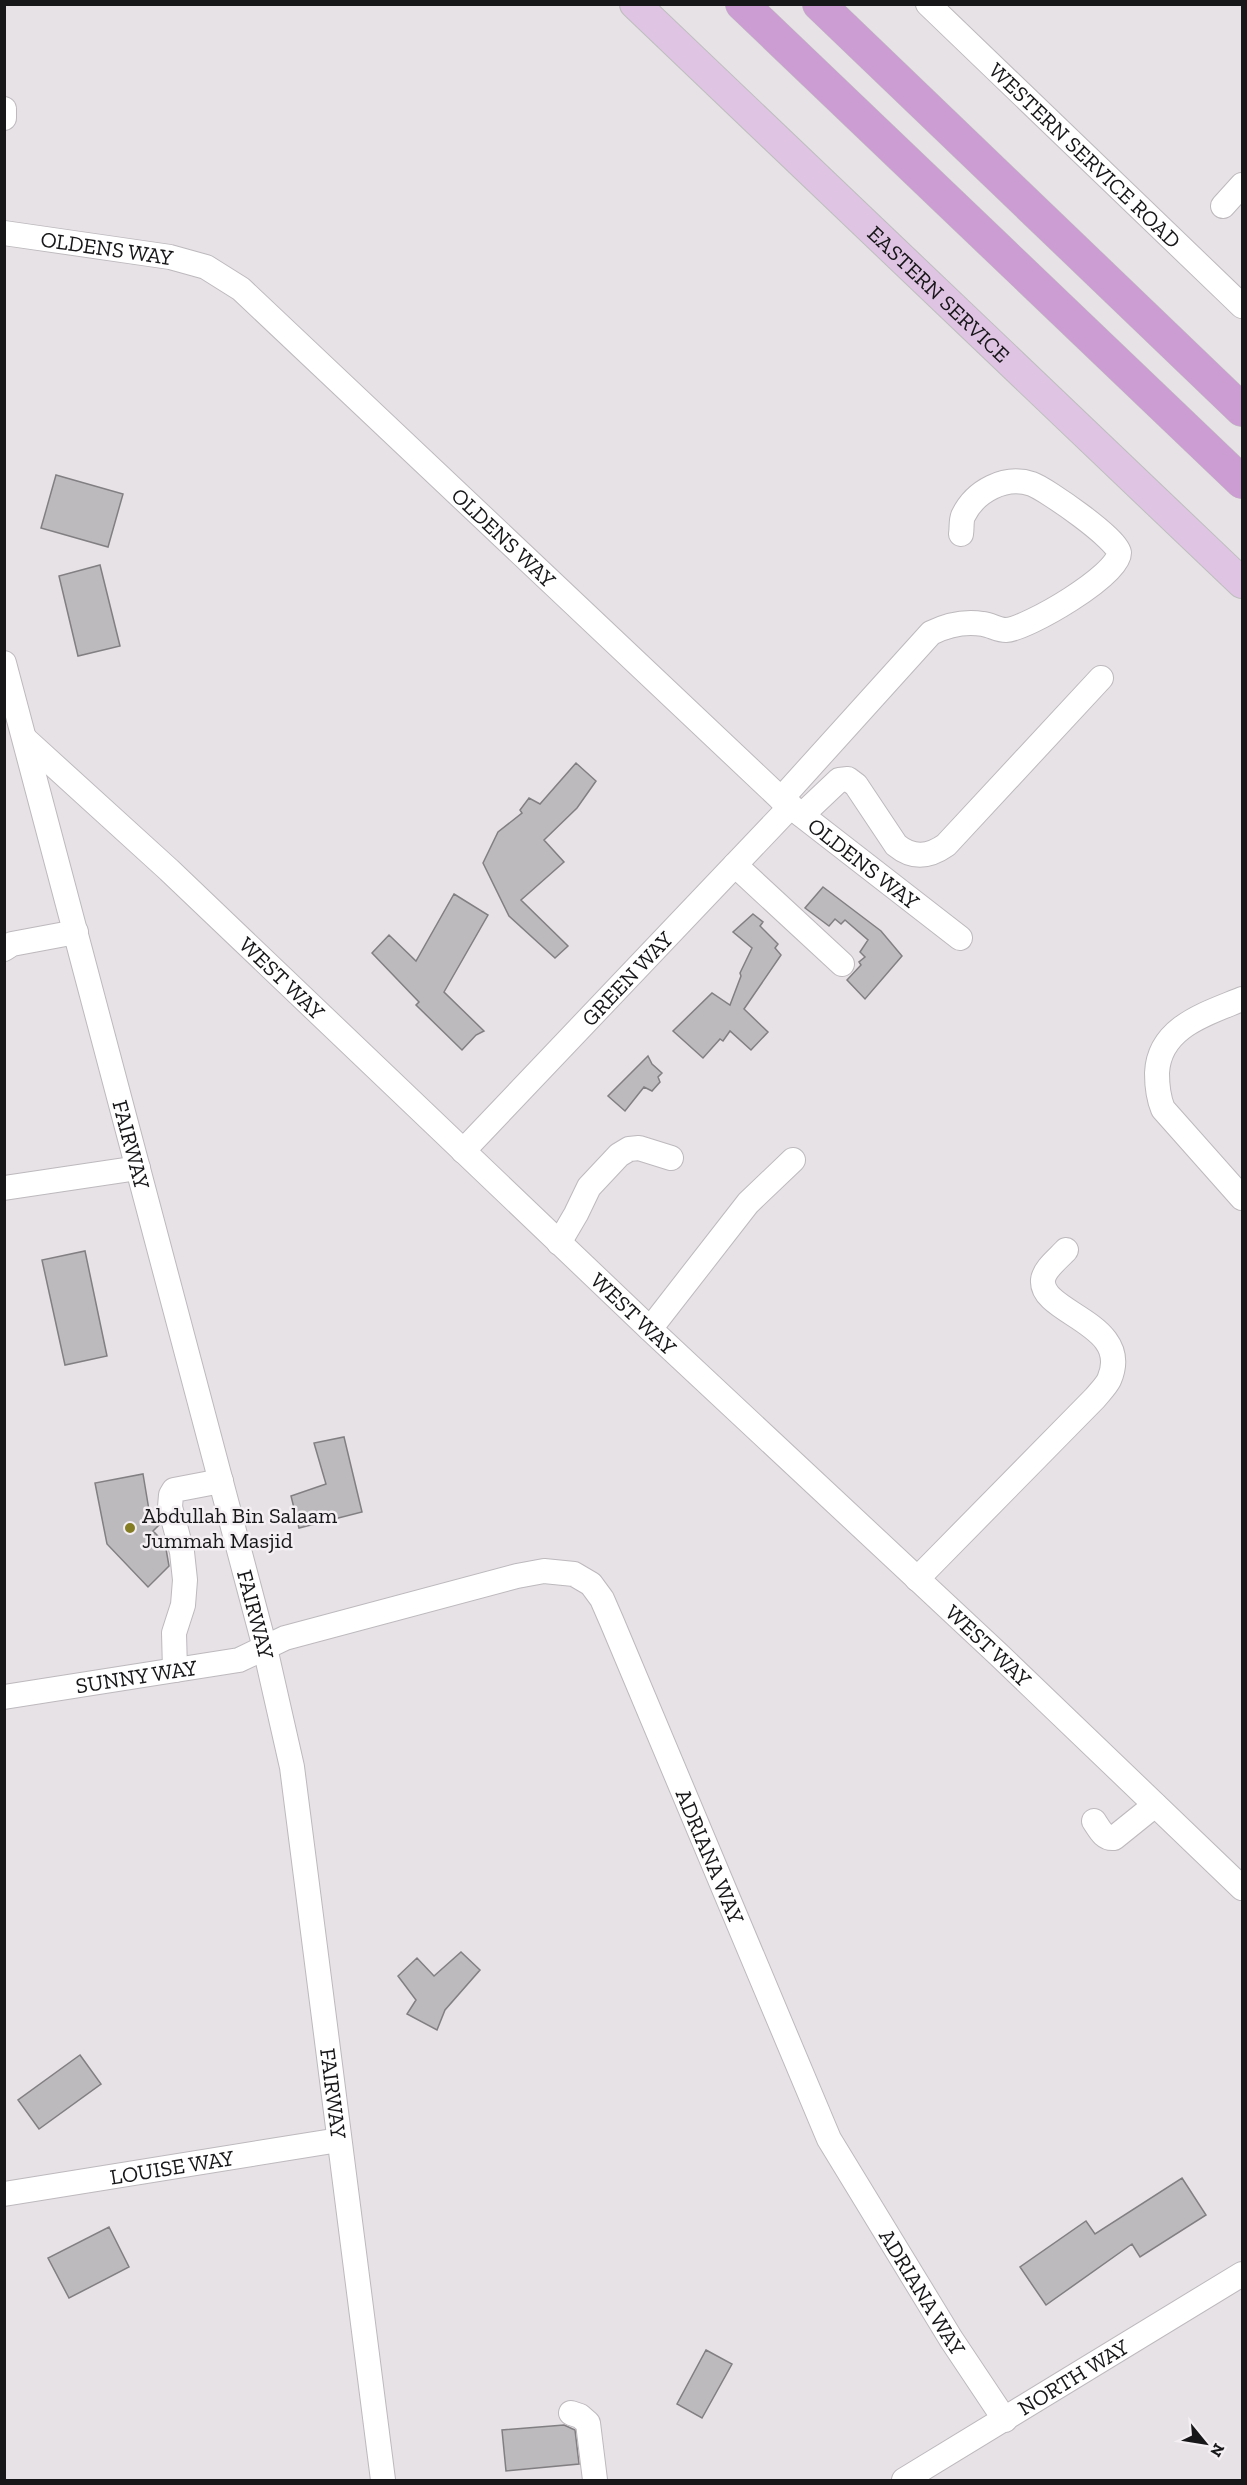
<svg xmlns="http://www.w3.org/2000/svg" width="1247" height="2485" font-family="'Zilla Slab',serif">
<style>
.building{fill:#bdbabe;stroke:#827f82;stroke-width:1.5}
.lines{fill:none;stroke-linecap:round;stroke-linejoin:round}
.minor-casing{stroke:#bdb9bd;stroke-width:26}
.major-casing{stroke:#bebebe;stroke-width:32}
.highway-casing{stroke:#bebebe;stroke-width:34}
.minor{stroke:#fff;stroke-width:24}
.major{stroke:#e0c4e4;stroke-width:30}
.highway{stroke:#cc9dd2;stroke-width:33}
.poi-dot{fill:#857d24;stroke:#f3eff3;stroke-width:2}
.labels{text-anchor:middle;stroke-width:5;stroke-linejoin:round;paint-order:stroke}
.street-label{font-size:22px;fill:#171618;stroke:#f3eff3}
.poi-label{font-size:22px;fill:#171618;stroke:#f3eff3;text-anchor:start}
</style>
<rect width="100%" height="100%" fill="#e6e2e6"/>
<path class="building" d="M56 475 123 494 108 547 41 528Z
M100 565 120 646 78 656 59 576Z
M576 763 596 781 577 808 544 840 564 862 521 900 568 946 555 958 509 916 483 863 498 832 522 813 520 810 529 798 540 804Z
M823 887 881 931 902 956 865 999 847 980 861 965 859 962 865 957 860 952 868 940 845 920 841 924 835 919 829 926 805 908Z
M454 894 488 915 444 992 484 1031 476 1035 462 1050 416 1005 419 1002 372 953 389 935 416 961Z
M753 914 763 922 760 926 778 944 775 948 781 955 744 1009 768 1032 751 1050 730 1031 723 1041 720 1039 703 1058 673 1031 712 993 730 1005 741 976 740 973 752 948 733 932Z
M648 1056 652 1064 662 1073 658 1077 660 1082 652 1091 644 1087 625 1111 608 1096Z
M85 1251 107 1356 65 1365 42 1260Z
M344 1437 362 1512 299 1528 291 1496 326 1484 314 1443Z
M143 1474 150 1516 158 1519 160 1524 153 1531 165 1543 169 1566 148 1587 107 1544 95 1483Z
M461 1952 480 1970 445 2010 437 2030 407 2014 416 2000 398 1976 417 1958 434 1976Z
M80 2055 101 2084 39 2129 18 2100Z
M1182 2178 1206 2215 1140 2257 1132 2244 1046 2305 1020 2267 1086 2221 1095 2234Z
M109 2227 129 2267 69 2298 48 2258Z
M706 2350 732 2364 702 2418 677 2404Z
M564 2425 575 2430 579 2464 506 2471 502 2430Z"/>
<g class="lines">
<g class="minor-casing">
<g id="minor">
<path id="s1" d="M928 4 1242 306"/>
<path d="M4 109V118"/>
<path d="M1223 206 1242 185"/>
<path id="s2" d="M4 233 170 257 206 267 241 289 781 799 960 938"/>
<path id="s3" d="M4 663 265 1648 292 1767 383 2480"/>
<path id="s4" d="M25 739 169 870 650 1329 998 1654 1242 1888"/>
<path d="M781 799 931 633C947 625 965 621 983 624 991 625 998 630 1006 630 1027 629 1119 575 1119 553 1119 540 1046 489 1032 484 1005 475 975 491 963 516 961 521 962 528 961 534"/>
<path d="M802 815 839 780 848 779 856 785 896 845C913 859 929 857 946 845L1101 678"/>
<path d="M735 865 842 964"/>
<path d="M4 949 12 944 76 932"/>
<path d="M1242 999C1206 1014 1159 1027 1157 1073 1157 1086 1158 1097 1163 1109L1242 1198"/>
<path id="s5" d="M463 1151 791 806"/>
<path d="M4 1188 138 1168"/>
<path d="M559 1243 576 1214 589 1187 619 1155 629 1149 639 1148 671 1158"/>
<path d="M650 1329 748 1203 793 1160"/>
<path d="M917 1579 1095 1398C1099 1393 1106 1386 1109 1380 1134 1323 1040 1314 1043 1280 1044 1269 1059 1258 1066 1250"/>
<path d="M175 1670 174 1633 183 1605 185 1580 182 1552 170 1507 171 1495 174 1490 221 1481"/>
<path id="s6" d="M4 1697 239 1660 285 1638 517 1576 544 1571 574 1574 591 1584 602 1599 612 1622 829 2139 951 2339 1005 2420"/>
<path d="M1094 1821C1100 1830 1104 1839 1114 1838L1155 1805"/>
<path id="s7" d="M4 2194 339 2140"/>
<path d="M571 2413 580 2416 588 2423 595 2480"/>
<path id="s8" d="M904 2480 1242 2274"/>
</g>
</g>
<g class="major-casing">
<g id="major">
<path id="s9" d="M635 4 1242 583"/>
</g>
</g>
<g class="highway-casing">
<path id="highway" d="M742 4 1242 482
M819 4 1242 410"/>
</g>
<use href="#minor" class="minor"/>
<use href="#major" class="major"/>
<use href="#highway" class="highway"/>
</g>
<circle class="poi-dot" cx="130" cy="1528" r="6"/>
<g class="labels">
<g class="street-label">
<text dy="8" stroke="none"><textPath href="#s1" startOffset="218">WESTERN SERVICE ROAD</textPath></text>
<text dy="8" stroke="none"><textPath href="#s2" startOffset="104">OLDENS WAY</textPath></text>
<text dy="8" stroke="none"><textPath href="#s9" startOffset="420">EASTERN SERVICE</textPath></text>
<text dy="8" stroke="none"><textPath href="#s2" startOffset="608">OLDENS WAY</textPath></text>
<text dy="8" stroke="none"><textPath href="#s2" startOffset="1094">OLDENS WAY</textPath></text>
<text dy="8" stroke="none"><textPath href="#s4" startOffset="351">WEST WAY</textPath></text>
<text dy="8" stroke="none"><textPath href="#s5" startOffset="238">GREEN WAY</textPath></text>
<text dy="8" stroke="none"><textPath href="#s3" startOffset="498">FAIRWAY</textPath></text>
<text dy="8" stroke="none"><textPath href="#s4" startOffset="837">WEST WAY</textPath></text>
<text dy="8" stroke="none"><textPath href="#s3" startOffset="984">FAIRWAY</textPath></text>
<text dy="8" stroke="none"><textPath href="#s4" startOffset="1323">WEST WAY</textPath></text>
<text dy="8" stroke="none"><textPath href="#s6" startOffset="134">SUNNY WAY</textPath></text>
<text dy="8" stroke="none"><textPath href="#s6" startOffset="904">ADRIANA WAY</textPath></text>
<text dy="8" stroke="none"><textPath href="#s3" startOffset="1470">FAIRWAY</textPath></text>
<text dy="8" stroke="none"><textPath href="#s7" startOffset="170">LOUISE WAY</textPath></text>
<text dy="8" stroke="none"><textPath href="#s6" startOffset="1390">ADRIANA WAY</textPath></text>
<text dy="8" stroke="none"><textPath href="#s8" startOffset="198">NORTH WAY</textPath></text>
</g>
<g class="poi-label">
<text x="142" y="1523">Abdullah Bin Salaam<tspan x="142" dy="25">Jummah Masjid</tspan></text>
</g>
</g>
<rect width="1247" height="2485" fill="none" stroke="#171618" stroke-width="12"/>
<g transform="translate(1205 2443) rotate(120)" stroke="#f3eff3" stroke-width="4.5" paint-order="stroke">
<path d="M0-4.5L10 22L0 15L-10 22Z" fill="#171618"/>
<text y="-9" font-size="16" font-weight="bold" text-anchor="middle" fill="#171618">N</text>
</g>
</svg>
